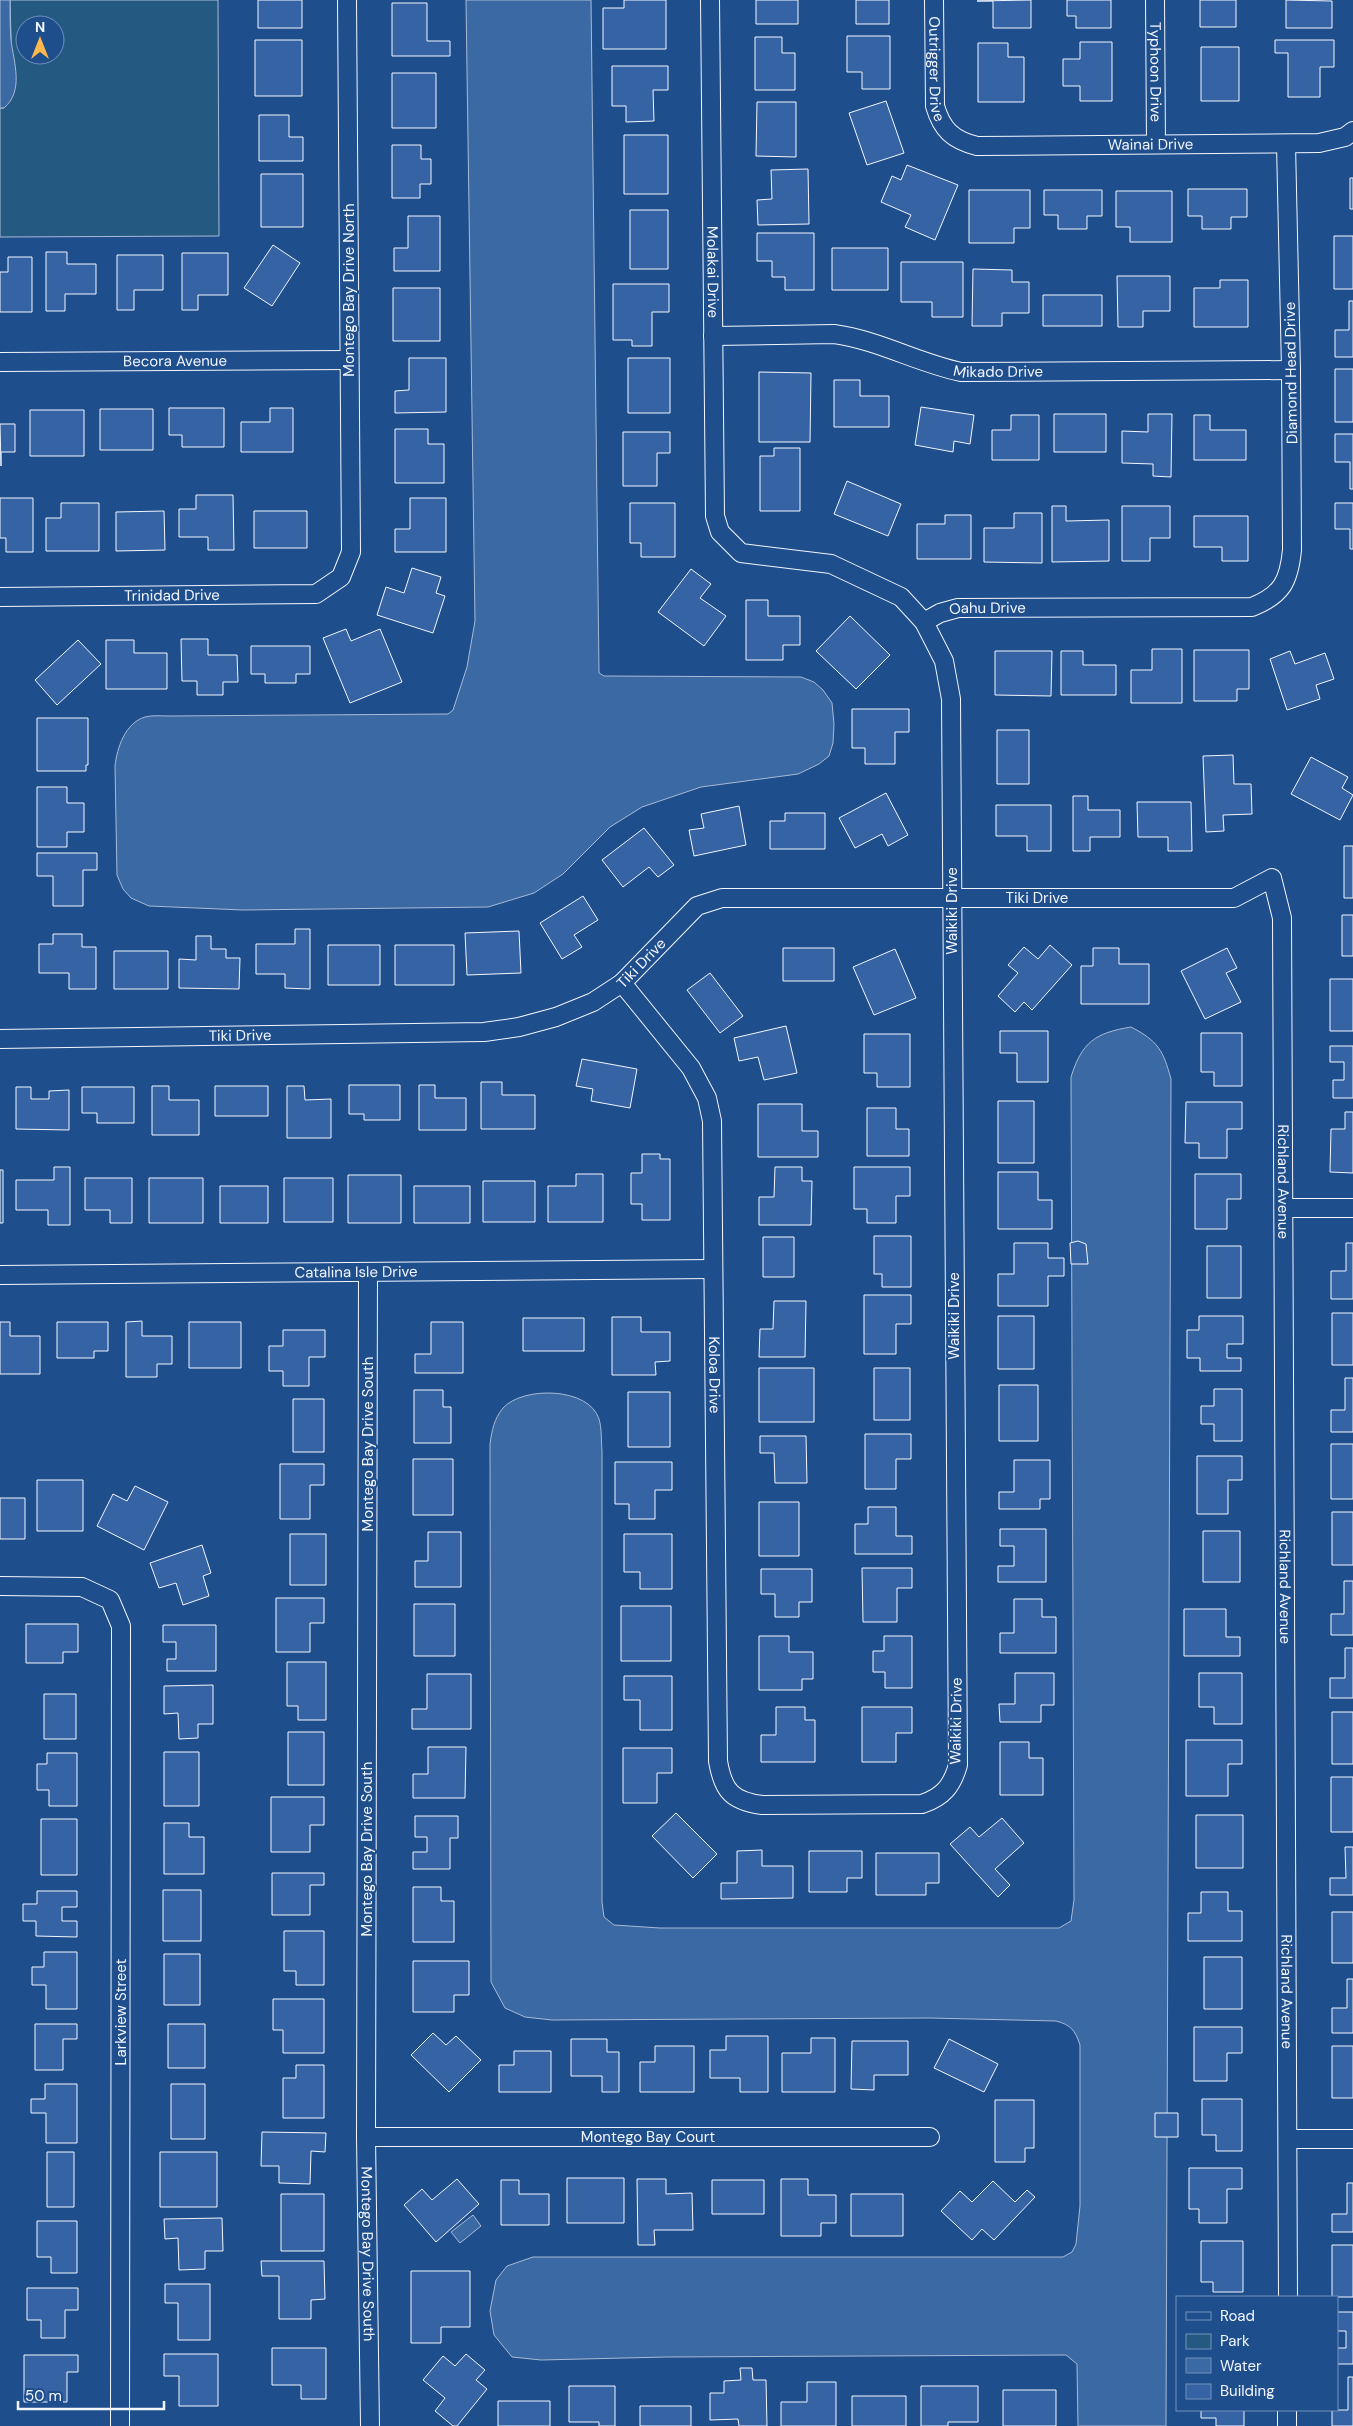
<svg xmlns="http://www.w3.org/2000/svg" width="1353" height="2426" font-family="'DM Sans',sans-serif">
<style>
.green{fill:#245a82;stroke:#a8bbd7;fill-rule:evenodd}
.water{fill:#3b69a3;stroke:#a8bbd7}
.building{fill:#3563a3;stroke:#f2f6ff}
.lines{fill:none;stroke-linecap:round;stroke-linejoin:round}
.minor-casing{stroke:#f2f6ff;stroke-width:20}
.minor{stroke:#1f4e8c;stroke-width:18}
.labels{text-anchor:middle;stroke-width:4;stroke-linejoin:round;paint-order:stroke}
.street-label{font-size:15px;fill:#f2f6ff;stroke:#1f4e8c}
</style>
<rect width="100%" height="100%" fill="#1f4e8c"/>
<path class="green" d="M10 0H218L219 236 0 237V108H4L11 39ZM25 25H55V55H25Z"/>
<path class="water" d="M0 0H10C10 13 10 27 11 40 14 63 24 91 4 108H0Z
M466 0H591L599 673 604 676 801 677 814 682 823 690 832 703 834 724 833 743 829 756 819 764 798 774 701 787 642 807 610 827 563 874 534 893 488 907 243 910 149 906 131 898 123 889 117 875 115 766C117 748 125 723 145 717 152 715 162 716 169 716L448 714 453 710 467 667 475 621Z
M1131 1027C1158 1041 1163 1050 1171 1079L1166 2426H1078L1077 2364 1066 2355 666 2357 541 2360 512 2357 494 2335 490 2311 496 2280 507 2266 533 2257H1063L1072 2252 1076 2244 1080 2206V2045C1075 2030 1071 2025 1056 2021L930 2018 552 2020 525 2017 505 2008 491 1982 490 1444C492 1430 494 1419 503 1408 523 1386 589 1387 599 1419 602 1429 601 1441 602 1451V1902L604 1917 614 1925 660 1928H1059L1071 1921 1074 1900 1071 1077C1082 1042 1095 1033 1131 1027Z
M473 2215 481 2226 460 2243 451 2232Z"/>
<path class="building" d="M258 0H302V28H258Z
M624 0H666V49H603V8H624Z
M756 0H798V24H756Z
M856 0H889V24H856Z
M1031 0V28H993V1H977Z
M1067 0H1111V28H1076V16H1067Z
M1200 0H1236V27H1200Z
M1286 0 1332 1V28H1286Z
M392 3H427V41H450V56H392Z
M847 36H890V89H862V72H847Z
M755 37H782V53H795V90H755Z
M255 40H302V96H255Z
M1275 40H1334V67H1320V97H1288V53H1275Z
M1080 42H1112V101H1080V86H1063V59H1080Z
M978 43H1008V57H1024V102H978Z
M1201 47H1239V101H1201Z
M612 66H668V90H653L654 121 626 122V106H612Z
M392 73H436V128H392Z
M886 101 904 153 867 165 849 113Z
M757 102H796V157L756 156Z
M259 115H289V137H303V161H259Z
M624 135H668V194H624Z
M392 145H421V159H431V184H420V198H392Z
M907 165 958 185 935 240 905 227 911 215 881 202 892 176 901 180Z
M808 169 809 224 758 225 757 200 772 199 771 170Z
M261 174H303V227H261Z
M1350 178H1353V209H1350Z
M1188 189H1247V217H1231V229H1202V216H1188Z
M969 190H1030V228H1014V243H969Z
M1044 190H1102V216H1087V229H1058V215H1044Z
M1116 191H1172V242H1130V227H1116Z
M630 210H668V269H630Z
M408 216H440V271H394V248H408Z
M757 233H814V290H785V277H772V261H757Z
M1334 236H1353V289H1334Z
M273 245 300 263 272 306 244 288Z
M832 248H888V290H832Z
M46 252H67V264H96V294H65V311H46Z
M182 253H228V295H198V310H182Z
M117 255H163V290H134V310H117Z
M8 257H32V312H0V272H8Z
M901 262H963V317H932V302H901Z
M973 269 1012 270V282H1029V313H1002V326H972Z
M1117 276H1170V311H1143V327H1118Z
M1220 280H1248V327H1194V288H1220Z
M613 284H669V312H652V346H632V340H613Z
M393 288H440V341H393Z
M1043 295H1102V326H1043Z
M1349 301H1353V357H1335V330H1349Z
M409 358H446V412L395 413V391L409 390Z
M628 358H670V413H628Z
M1335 369H1353V422H1335Z
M759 372 811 373 810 442H759Z
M834 380H860V396H889V427H834Z
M921 407 974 415 970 444 954 441 953 452 915 445Z
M169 408H224V447H182V435H169Z
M270 408H293V452H241V422H270Z
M100 409H153V450H100Z
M30 410H84V456H30Z
M1054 414H1106V452H1054Z
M1148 414H1172L1171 477 1153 476V464L1122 463V431L1148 432Z
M1011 415H1039V460H992V430H1011Z
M1194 415H1210V430H1246V460H1194Z
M0 424H15V452H1V466Z
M395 429H428V444H444V483H395Z
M623 432H670V453H657V486H623Z
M1335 434H1353V489H1350V462H1335Z
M774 448H800V511H760V456H774Z
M847 481 901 504 888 536 834 514Z
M196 495H233L234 550H208V537H179V509H196Z
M0 498H33V552H6V538H0Z
M410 498H446V552H395V529H410Z
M61 503H99V551H46V518H61Z
M630 503H675V557H641V543H630Z
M1335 503H1353V549H1350V529H1335Z
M1052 506H1066V521L1109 520V561L1052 562Z
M1122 506H1170V538H1150V561H1122Z
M164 511 165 550 116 551V512Z
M254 511H307V548H254Z
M1014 513H1042V563L984 562V528H1014Z
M945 515H971V559H917V524H945Z
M1194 516H1248V561H1222V547H1194Z
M412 568 441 577 436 593 445 596 433 633 377 615 386 587 404 593Z
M691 569 711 584 700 598 726 616 704 646 658 612Z
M746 600H768V616H800V645H783V660H746Z
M850 616 890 655 856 689 816 651Z
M346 629 351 641 380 629 402 682 350 703 323 638Z
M181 639H208V655H237L238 682H223V695H197V681H182Z
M78 640 101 664 57 705 35 680Z
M106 640H134V653H167V689H106Z
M251 646H310V674H296V683H265V674H251Z
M1152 649H1182V703H1131V670H1152Z
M1194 650H1249V689H1237V701H1194Z
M995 651H1052L1051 696 995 695Z
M1061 651H1083V665H1116V695H1061Z
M1290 651 1295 664 1325 653 1334 679 1316 685 1320 699 1287 710 1270 659Z
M852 709H909V732H895V764H865V748H852Z
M37 718H88V765H86V771H37Z
M997 730H1029V784H997Z
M1233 755 1234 784H1251L1252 814 1223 815 1224 831 1206 832 1203 756Z
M1311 757 1348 777 1342 788 1353 795 1340 820 1291 794Z
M37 787H67V803H84V832H67V847H37Z
M886 793 908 835 888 846 882 834 855 848 839 818Z
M1073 796H1088V810H1120V837H1090V851H1073Z
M1137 802H1191L1192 851H1168V837H1138Z
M996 805H1051V851H1027V836H996Z
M739 806 746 845 694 856 689 830 704 828 701 814Z
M785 813H825V849H770V821H785Z
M644 828 674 865 658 877 649 867 623 887 602 860Z
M1344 846H1353V898H1344Z
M37 853H97V870H83V906H53V876H37Z
M583 896 598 920 574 935 582 947 562 959 540 923Z
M1342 915H1353V956H1342Z
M295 929H310V989L285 988V974H256V944H295Z
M519 931 521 973 467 975 465 933Z
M53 934H82V947H96V989H69V973H39V944H53Z
M196 936H211V949H226V958H240L239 989 179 988V959L196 960Z
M328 945H380V985H328Z
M395 945H454V985H395Z
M1050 945 1072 965 1032 1010 1024 1002 1015 1012 998 996 1018 973 1008 965 1024 947 1038 959Z
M783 948H834V981H783Z
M1093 948H1119V964H1149V1004H1081V966H1093Z
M1227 948 1237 968 1226 973 1241 1002 1205 1019 1181 971Z
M895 949 916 998 874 1015 853 967Z
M114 951H168V989H114Z
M710 973 743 1016 720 1033 687 990Z
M1330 979H1353V1031H1330Z
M786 1026 797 1073 764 1080 758 1057 739 1061 734 1038Z
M1000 1031H1048V1082H1017V1053H1000Z
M1201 1033H1242V1086H1214V1072H1201Z
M864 1034H910V1087H877V1073H864Z
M1330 1046H1353V1098H1333V1080H1344V1062H1330Z
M582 1059 637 1069 630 1108 591 1101 593 1089 576 1086Z
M481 1082H502V1095H535V1129H481Z
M349 1085H400V1120H364V1114H349Z
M419 1085H435V1098H466V1130H419Z
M152 1086H169V1100H199V1135H152Z
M215 1086H268V1116H215Z
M287 1086H304L305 1100 331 1099V1138H287Z
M16 1087H31V1099H49V1091L69 1090V1130L16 1129Z
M82 1087H134V1123H97V1113H82Z
M998 1101H1034V1163H998Z
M1186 1102H1242V1129H1227V1158H1199V1143H1185Z
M758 1104H802V1131H818V1157H758Z
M867 1108H896V1129H909V1156H867Z
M1345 1112H1353V1173L1330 1172 1331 1129H1345Z
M642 1154H660V1159H670V1220H642V1204H631V1173H642Z
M54 1167H70V1225H48V1210H16V1180H54Z
M775 1167H802V1181H812L811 1225H759V1197H774Z
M854 1167H910V1196H896V1223H867V1209H854Z
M0 1170H3V1223H0Z
M998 1172H1038V1200H1052V1229H998Z
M576 1174H603V1222H548V1186H576Z
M1195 1174H1241V1199H1227V1229H1195Z
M348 1175H401V1223H348Z
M85 1178H132V1223H110V1210H85Z
M149 1178H203V1223H149Z
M284 1178H333V1222H284Z
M483 1181H535V1222H483Z
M220 1186H268V1223H220Z
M414 1186H470V1223H414Z
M874 1236H911V1287H882V1274H874Z
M763 1237H794V1277H763Z
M1078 1241 1086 1244 1088 1264H1071L1070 1243Z
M1014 1243H1048V1258H1064V1276H1048V1306H998V1274H1014Z
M1346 1243H1353V1299H1331V1271H1346Z
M1207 1246H1241V1298H1207Z
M864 1295H911V1324H896V1354H864Z
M774 1301H806L805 1357H759L760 1329H773Z
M1332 1313H1353V1365H1332Z
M998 1316H1034V1369H998Z
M1199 1316H1243V1344H1227V1358H1241V1371H1200V1358H1187V1330H1199Z
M612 1317H641V1332H670V1361L655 1362 656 1375H612Z
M523 1318H584V1351H523Z
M142 1321V1336H172V1364H157V1377H126V1322Z
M0 1322H10V1336H40V1374H0Z
M57 1322H108V1351H94V1358H57Z
M189 1322H241V1368H189Z
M431 1322H463V1373H415V1354H431Z
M283 1330H325V1357H309V1386H283V1371H269V1346H283Z
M759 1368H814V1422H759Z
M874 1368H910V1420H874Z
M1345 1378H1353V1432H1331V1410H1345Z
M999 1385H1038V1441H999Z
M1214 1389H1242V1441H1214V1424H1201V1406H1214Z
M414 1390H443V1407H451V1443H414Z
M628 1392H670V1447H628Z
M293 1399H324V1452H293Z
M865 1434H911V1459H896V1489H865Z
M760 1436H806L807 1483H775L774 1453H760Z
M1331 1444H1353V1499H1331Z
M1197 1456H1242V1480H1228V1514H1197Z
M413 1459H453V1515H413Z
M1014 1460H1050V1499H1040V1509H999V1492H1014Z
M615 1462H672V1490H655V1519H629V1504H615Z
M280 1464H324V1485H310V1519H280Z
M37 1480H83V1531H37Z
M135 1486 168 1502 144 1550 97 1526 113 1494 127 1501Z
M0 1498H25V1539H0Z
M759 1502H799V1556H759Z
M868 1507H896V1536H912V1554H855V1524H868Z
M1332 1512H1353V1565H1332Z
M1000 1529H1046V1582H998V1566H1014V1546H1000Z
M1203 1531H1240V1582H1203Z
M428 1532H461V1587H415V1561H428Z
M290 1534H326V1585H290Z
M624 1534H672V1589H640V1572H624Z
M202 1545 211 1573 203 1576 209 1596 183 1605 176 1583 159 1588 150 1563Z
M862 1568H912V1588H897V1622H863Z
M761 1569H812V1602H799V1617H775V1594H761Z
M1344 1581H1353V1635H1331V1614H1344Z
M276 1598H324V1623H310V1652H276Z
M1014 1599H1042V1617H1056V1653H1000V1633H1014Z
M414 1604H455V1656H414Z
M621 1606H671V1661H621Z
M1184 1609H1226V1637H1240V1656H1184Z
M26 1624H78V1652H63V1663H26Z
M163 1625H216V1671H167V1659H176V1642H163Z
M759 1636H789V1652H813V1679H802V1690H759Z
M884 1636H912V1688H885V1672H873V1651H884Z
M1345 1648H1353V1698H1330V1678H1345Z
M287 1662H326V1720H298V1706H287Z
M1015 1673H1054V1705H1041V1722H1000L999 1704H1015Z
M1199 1673H1242V1724H1214V1707H1199Z
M427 1674H471V1729H412V1709H427Z
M624 1676H672V1730H640V1700H624Z
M213 1685V1724H198V1738L179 1739 178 1713 164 1714V1686Z
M44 1694H76V1739H44Z
M776 1707H805V1720H815V1762H761V1735H776Z
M862 1707H912V1733H896V1762H862Z
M1332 1712H1353V1764H1332Z
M288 1732H324V1785H288Z
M1186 1740H1242V1764H1228V1796H1186Z
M1000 1742H1029V1758H1043V1795H1000Z
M428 1747H466L465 1798H413V1774H428Z
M623 1748H672V1773H657V1803H623Z
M164 1752H199V1806H164Z
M47 1753H77V1806H49V1790H37V1764H47Z
M1331 1777H1353V1832H1331Z
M271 1797H324V1825H310V1852H271Z
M676 1813 717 1854 693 1878 652 1836Z
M1196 1815H1243V1868H1196Z
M415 1816H458V1838H450V1869H413V1852H427V1837H415Z
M1002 1818 1024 1843 995 1869 1010 1885 998 1897 950 1844 970 1827 979 1837Z
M41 1819H77V1875H41Z
M164 1823H189V1837H204V1874H164Z
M1345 1847H1353V1895H1330V1878H1346Z
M762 1850V1866H793V1898L721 1899V1883H737V1851Z
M809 1851H862V1878H847V1892H809Z
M876 1853H939V1883H926V1895H876Z
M272 1873H324V1885H310V1915H272Z
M413 1887H441V1901H454V1942H413Z
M163 1890H201V1941H163Z
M37 1891H77V1907H62V1921H77V1937L36 1936V1921H23V1904H37Z
M1201 1892H1228V1911H1242V1941H1188V1913H1201Z
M1332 1912H1353V1963H1332Z
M284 1931H324V1985H296V1971H284Z
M44 1952H77V2009H46V1985H32V1967H44Z
M164 1954H200V2005H164Z
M1204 1957H1242V2009H1204Z
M413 1961H469V1995H454V2012H413Z
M1347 1979H1353V2033H1332V2008H1347Z
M273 1999H324V2053H283V2030H273Z
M35 2024H77V2039H63V2070H35Z
M168 2024H205V2068H168Z
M1194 2027H1242V2053H1227V2081H1194Z
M433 2033 446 2045 456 2036 481 2060 449 2092 411 2055Z
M726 2036H768V2092H740V2078H710V2050H726Z
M811 2038H835V2092H782V2053H811Z
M571 2039H607V2052H619V2092H602V2076H571Z
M949 2039 998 2064 984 2092 934 2068Z
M852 2041H908V2075H874V2090L851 2089Z
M655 2046H694V2092H640V2062H655Z
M1332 2046H1353V2098H1332Z
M514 2051H551V2092H499V2065H514Z
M296 2065H324V2118H283V2078H296Z
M45 2084H77V2143H46V2113H31V2099H45Z
M171 2084H205V2139H171Z
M1202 2099H1242V2151H1216V2135H1202Z
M995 2100H1034V2148H1025V2162H995Z
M1155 2113H1178V2137H1155Z
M262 2132 326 2133 325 2152 311 2151 310 2184 279 2183V2166H261Z
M47 2152H74V2207H47Z
M160 2152H217V2207H160Z
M1189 2168H1242V2189H1227V2223H1199V2209H1189Z
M567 2178H624V2223H567Z
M457 2179 479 2204 436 2242 404 2205 422 2189 432 2200Z
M637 2179H666V2194L692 2193 693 2230H654L655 2245H638Z
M781 2179H808V2195H836V2223H821V2236H781Z
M501 2180H519V2194H549V2225H501Z
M712 2180H764V2214H712Z
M993 2181 1015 2202 1027 2190 1035 2197 994 2240 982 2229 972 2240 941 2211 960 2191 972 2202Z
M1347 2183H1353V2232H1332V2214H1347Z
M281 2194H324V2251H281Z
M851 2194H903V2236H851Z
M222 2218 223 2251H205V2269L179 2270 178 2238 165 2239 164 2219Z
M37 2221H77V2273H51V2257H37Z
M1201 2241H1243V2292H1213V2282H1201Z
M1332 2245H1353V2297H1332Z
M261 2261H324L325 2299 311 2300V2319H279V2276H262Z
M411 2271H470V2327H441V2343H411Z
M165 2284H210V2340H178V2303H165Z
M27 2288H78V2310H65V2338H41V2320H27Z
M1337 2312H1353V2364H1337V2348H1346V2331H1337Z
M272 2348H326V2399H301V2385H272Z
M164 2354H218V2406H179V2376H164Z
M466 2354 485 2370 476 2380 487 2389 457 2426H453L435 2411 445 2398 423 2380 443 2356 455 2366Z
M24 2355H78V2372H67V2402H24Z
M740 2368H752L753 2380H766L767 2426H739L738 2419 710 2420V2393H724V2381L741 2380Z
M1348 2377H1353V2426H1332V2410H1348Z
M807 2382H836V2426H781V2402H807Z
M569 2386H615V2426H599V2422H569Z
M921 2386H978V2422H948V2426H921Z
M1003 2390H1056V2426H1003Z
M852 2396H906V2426H852Z
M498 2401H550V2426H498Z
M640 2406H691V2426H640Z
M1201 2410H1244V2426H1216V2418H1201Z"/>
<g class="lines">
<g class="minor-casing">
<g id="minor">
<path id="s1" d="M710 0 715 516 720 532 741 553 831 564 901 597 924 622 940 613 958 608 1252 607C1282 595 1289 581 1292 550L1291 370 1286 144"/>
<path id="s2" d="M934 0 935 106C942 130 953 140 977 146L1319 143 1345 137 1353 131"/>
<path id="s3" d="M1155 0 1156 144"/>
<path id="s4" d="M713 336 834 334C878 340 918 363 961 372L1291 370"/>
<path id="s5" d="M0 362 349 360"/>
<path id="s6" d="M0 597 316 594 341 577 351 552 347 0"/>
<path id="s7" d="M622 983 691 1068 707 1098 712 1121 718 1761C723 1791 732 1801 762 1805L922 1804C943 1797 952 1786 958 1765L951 699 944 661 924 622"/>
<path id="s8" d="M0 1039 484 1032 519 1027 556 1017 593 1002 622 983 697 906 722 898H1234L1272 878 1282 918 1288 2297"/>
<path d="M1284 1208H1353"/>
<path id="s9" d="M368 1272 366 2137 370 2426"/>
<path id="s10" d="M0 1275 713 1269"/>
<path d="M0 1586 82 1587 110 1600 121 1626 120 2426"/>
<path id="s11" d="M366 2137H930"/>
<path d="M1289 2139H1353"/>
<path d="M1287 2426V2410"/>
</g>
</g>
<use href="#minor" class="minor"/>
</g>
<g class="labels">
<g class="street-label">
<text dy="5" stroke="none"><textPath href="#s2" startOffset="69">Outrigger Drive</textPath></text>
<text dy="5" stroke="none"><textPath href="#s3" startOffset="72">Typhoon Drive</textPath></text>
<text dy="5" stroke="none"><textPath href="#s2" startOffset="341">Wainai Drive</textPath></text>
<text dy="5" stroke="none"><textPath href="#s1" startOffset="272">Molakai Drive</textPath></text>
<text transform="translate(349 290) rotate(-90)" y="5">Montego Bay Drive North</text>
<text dy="5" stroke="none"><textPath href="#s5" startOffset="175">Becora Avenue</textPath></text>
<text dy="5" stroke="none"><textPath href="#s4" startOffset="291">Mikado Drive</textPath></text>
<text transform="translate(1291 373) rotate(-91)" y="5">Diamond Head Drive</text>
<text dy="5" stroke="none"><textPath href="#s6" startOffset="172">Trinidad Drive</textPath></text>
<text dy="5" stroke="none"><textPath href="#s1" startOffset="831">Oahu Drive</textPath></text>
<text dy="5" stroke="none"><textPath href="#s8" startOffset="1081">Tiki Drive</textPath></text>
<text transform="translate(952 911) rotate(-90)" y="5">Waikiki Drive</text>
<text dy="5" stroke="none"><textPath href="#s8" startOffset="660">Tiki Drive</textPath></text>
<text dy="5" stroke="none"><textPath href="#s8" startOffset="240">Tiki Drive</textPath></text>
<text dy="5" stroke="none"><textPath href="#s8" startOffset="1626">Richland Avenue</textPath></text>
<text dy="5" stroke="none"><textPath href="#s10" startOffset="356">Catalina Isle Drive</textPath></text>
<text transform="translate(954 1316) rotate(-90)" y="5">Waikiki Drive</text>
<text dy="5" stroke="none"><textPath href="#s7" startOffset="421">Koloa Drive</textPath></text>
<text transform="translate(368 1444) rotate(-90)" y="5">Montego Bay Drive South</text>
<text dy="5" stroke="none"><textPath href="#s8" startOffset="2031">Richland Avenue</textPath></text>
<text transform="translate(956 1721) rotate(-89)" y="5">Waikiki Drive</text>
<text transform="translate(367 1849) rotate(-90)" y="5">Montego Bay Drive South</text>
<text dy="5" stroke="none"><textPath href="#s8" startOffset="2436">Richland Avenue</textPath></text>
<text transform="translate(121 2012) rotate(-90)" y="5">Larkview Street</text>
<text dy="5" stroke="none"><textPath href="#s11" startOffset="282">Montego Bay Court</textPath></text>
<text dy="5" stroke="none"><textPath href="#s9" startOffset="982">Montego Bay Drive South</textPath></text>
</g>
</g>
<rect x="1176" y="2296" width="162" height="115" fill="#1f4e8c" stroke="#7391ba"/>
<rect x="1186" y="2312" width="25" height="8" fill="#1f4e8c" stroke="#7391ba"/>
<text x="1220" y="2321" font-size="15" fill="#f2f6ff">Road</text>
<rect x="1186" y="2334" width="25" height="15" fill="#245a82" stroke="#7391ba"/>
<text x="1220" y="2346" font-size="15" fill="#f2f6ff">Park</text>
<rect x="1186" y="2358" width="25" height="15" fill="#3b69a3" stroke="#7391ba"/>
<text x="1220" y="2371" font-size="15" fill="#f2f6ff">Water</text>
<rect x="1186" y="2384" width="25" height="15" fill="#3563a3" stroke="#7391ba"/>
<text x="1220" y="2396" font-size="15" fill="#f2f6ff">Building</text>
<g transform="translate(40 40)"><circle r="24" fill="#1f4e8c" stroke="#7391ba"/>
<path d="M0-4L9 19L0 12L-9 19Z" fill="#ffb74d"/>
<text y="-8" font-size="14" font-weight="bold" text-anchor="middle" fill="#f2f6ff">N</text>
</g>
<path d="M18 2401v8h146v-8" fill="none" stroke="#f2f6ff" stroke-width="2.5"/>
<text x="25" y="2401" font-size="15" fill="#f2f6ff" stroke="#1f4e8c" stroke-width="4" paint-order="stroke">50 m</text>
</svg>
